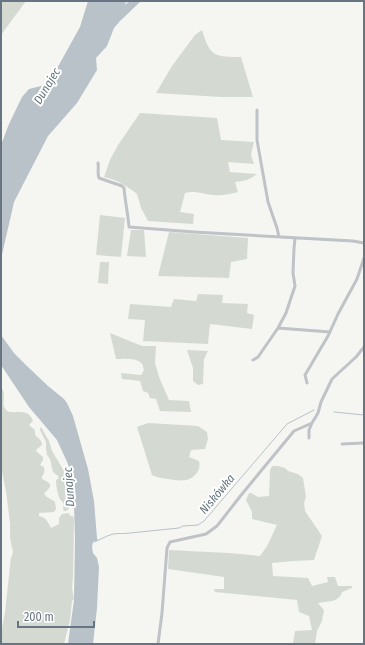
<svg xmlns="http://www.w3.org/2000/svg" width="365" height="645" font-family="'Fira Sans Condensed',sans-serif">
<style>
.green{fill:#d4dad2}
.water{fill:#b9c2c8}
.lines{fill:none;stroke-linecap:round;stroke-linejoin:round}
.stream{stroke:#b9c2c8;stroke-width:1}
.street{stroke:#bfc2c6;stroke-width:3}
.labels{text-anchor:middle;stroke-width:4;stroke-linejoin:round;paint-order:stroke}
.water-label{font-size:12px;font-style:italic;fill:#63747d;stroke:#fff}
</style>
<rect width="100%" height="100%" fill="#f5f5f2"/>
<path class="green" d="M1 1H26L1 35Z
M202 30C210 57 215 57 241 57L253 97H221L156 93 172 66 195 35Z
M140 113 217 118 221 140 254 142 251 155 254 164 228 162 230 172 257 174C250 180 244 181 235 182L238 192C230 194 221 196 213 195 202 194 196 190 185 193L180 212 194 214 193 224 148 221 141 208 137 194C127 186 117 180 104 177L110 160 118 145Z
M100 215 125 218 121 257 96 255Z
M131 230H144L146 257 127 256Z
M169 232 248 238 247 259 231 262 229 278 158 276Z
M100 262H109L108 284 98 283Z
M198 294 223 295 222 303 248 304 247 313 254 315 252 329 210 324 208 344 143 341 145 320 128 319 130 304 171 307 174 299 196 301Z
M110 333 142 346H156L155 363 159 377 169 400 189 401 191 412 160 411 156 399 150 398 148 393 143 391 140 381 122 379 121 373 141 375 144 370C143 368 143 365 142 364 137 357 124 359 116 359Z
M187 350 208 351 204 359 203 384 198 385 193 381V368Z
M1 386C2 388 4 392 4 395 4 400 2 405 6 410 12 416 28 406 33 421L29 425 35 430V435C38 438 42 440 42 445L37 449 36 451 43 457V460L40 465 44 467C45 472 44 473 42 477V479C44 480 46 481 48 482 54 486 46 491 44 494L47 497 54 501 55 502 56 509 54 512 39 513V516C47 518 47 521 51 528L59 524V518L62 514 69 513 70 516H73L74 519 73 578 72 588 74 599 72 601 70 620 64 644H1V634L5 612 11 557 12 556 13 550 12 548 10 537V523L6 491 1 467Z
M148 423 198 426 207 432 208 439 205 449 191 450 189 457 199 461C201 470 196 477 187 480 180 481 174 480 168 479 162 478 158 478 152 475L137 427Z
M41 427 49 441 52 451 66 474 69 501 68 505 69 509 66 511H64L63 509C65 501 61 503 59 497 57 491 56 486 56 480L59 478 58 476 53 472 50 459 47 455 46 449V442L40 430V429Z
M272 466H278L285 468 288 471 298 474 303 478 306 497 304 503 305 511 322 536 314 560 293 561 272 563 273 576 308 578 312 586 328 582 327 577H335L338 586H352V588L342 592C339 603 327 601 318 603L324 610 322 621 317 631 315 644H293L295 631 312 630 309 616 299 612 297 600 215 592 214 589H224V577L168 569 169 550 229 553 260 556 267 546 277 525 252 519V512L246 500 249 493H251L258 497 269 496 270 470Z"/>
<path class="water" d="M88 1H126L125 5 129 1H141L120 21 114 28 107 46 96 58 97 70 77 103 48 136 14 202 1 259V145L9 124 22 97 29 89 41 86 50 81 80 27Z
M1 335 14 353 28 367 48 386 64 399 67 403 73 416 88 469 94 501 97 538 98 541H93L92 547 93 553 97 558 99 567 97 608 93 644H68L74 600 75 540 74 504 68 464 57 440 29 407 1 365Z"/>
<g class="lines">
<path class="stream" d="M334 412 364 415
M91 543C99 541 105 536 113 534 119 533 124 534 130 533L179 528 183 526 198 525 204 521 287 424 314 410"/>
<path class="street" d="M257 110V140L268 202 277 228 279 237
M98 163C99 168 97 173 99 178L122 186 124 188C125 201 128 214 129 227L194 232 353 241 364 243
M278 328 286 313 295 286 293 273 294 248 295 238
M253 360 258 357 278 328 330 332
M307 383 305 375 328 336 338 314 357 279 364 258
M309 438V430L312 423
M342 444 364 443
M158 644 162 613 167 548 170 542 206 534 217 526 242 494 294 431 312 423 318 413 321 402 332 379 356 357 364 347"/>
</g>
<g class="labels">
<g class="water-label">
<text transform="translate(47 86) rotate(-59)" y="4">Dunajec</text>
<text transform="translate(69 487) rotate(-94)" y="4">Dunajec</text>
<text transform="translate(217 494) rotate(-50)" y="4">Niskówka</text>
</g>
</g>
<rect width="365" height="645" fill="none" stroke="#677481" stroke-width="4"/>
<path d="M18 621v6h76v-6" fill="none" stroke="#677481" stroke-width="2"/>
<text x="24" y="621" font-size="12" fill="#677481" stroke="#ffffff" stroke-width="3" paint-order="stroke">200 m</text>
</svg>
